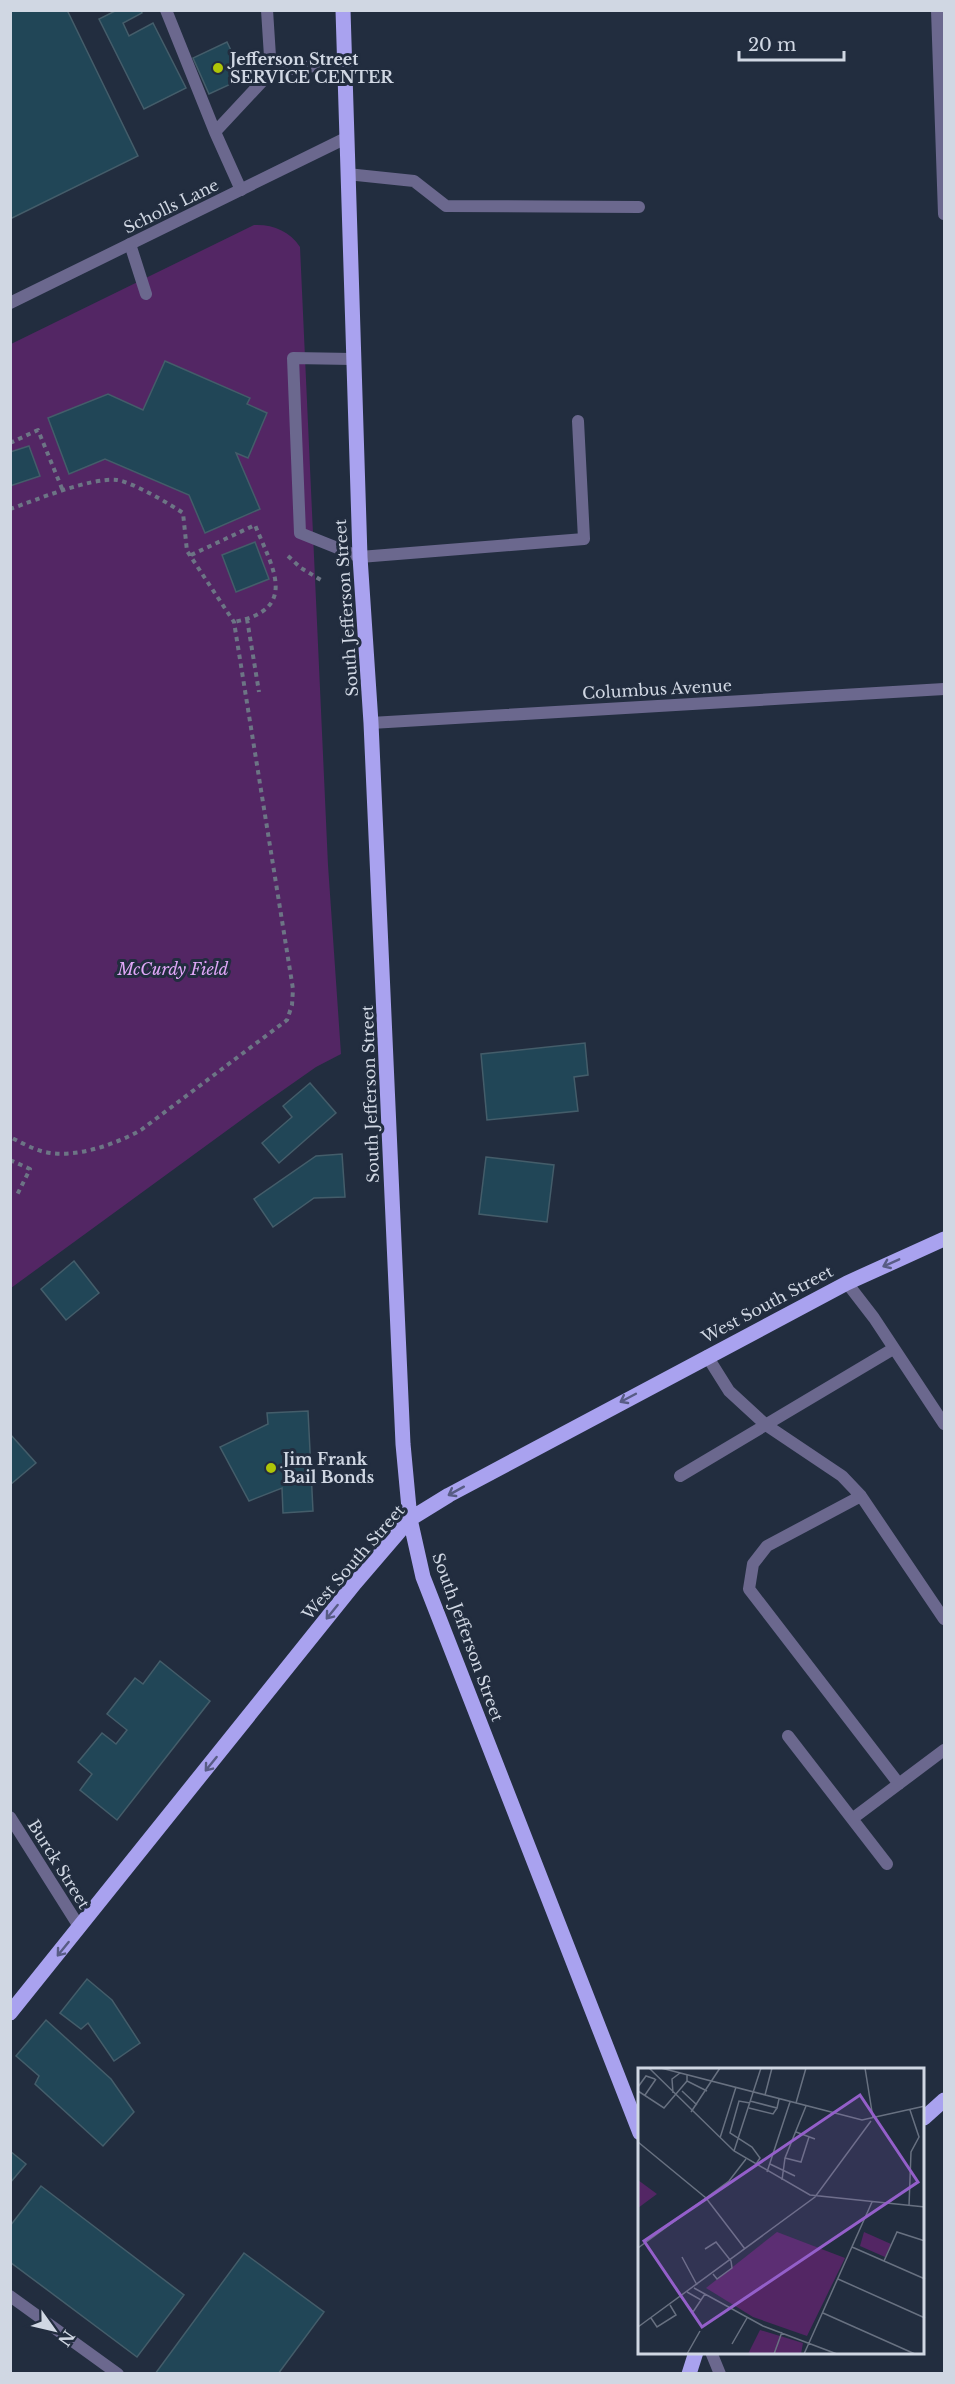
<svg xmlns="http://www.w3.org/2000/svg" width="955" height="2384" font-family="'Libre Baskerville',serif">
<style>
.green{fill:#532664}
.building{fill:#214657;stroke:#445d6a;stroke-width:1.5}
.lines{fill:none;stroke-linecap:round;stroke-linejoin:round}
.path{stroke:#6c7585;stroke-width:4;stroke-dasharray:4.5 4.5;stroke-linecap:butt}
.lane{stroke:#6b688e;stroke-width:12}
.street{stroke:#6b688e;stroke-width:12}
.primary{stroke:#a9a2ef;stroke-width:15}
.oneway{stroke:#585c85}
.poi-dot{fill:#afc507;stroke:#222d3f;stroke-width:2}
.labels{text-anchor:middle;stroke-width:6;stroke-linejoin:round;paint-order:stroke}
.poi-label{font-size:16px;font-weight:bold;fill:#d0d7e3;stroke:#222d3f;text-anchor:start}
.street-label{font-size:16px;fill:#d0d7e3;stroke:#222d3f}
.park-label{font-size:16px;font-style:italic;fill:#e0a7f8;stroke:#222d3f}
.inset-road{fill:none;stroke:#687181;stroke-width:1.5}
.view{fill:#945fca;fill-opacity:0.15;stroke:#945fca;stroke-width:3}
.inset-edge{fill:none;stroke:#d0d7e3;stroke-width:3}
</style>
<rect width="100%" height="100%" fill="#222d3f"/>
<path class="green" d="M254 225C272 224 290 231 300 247L328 865 341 1054 316 1067 259 1107 11 1288V344Z"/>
<path class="building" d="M10 10H67L138 156 10 219Z
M117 10H141L142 13 123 23 129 36 153 23 186 88 144 109 99 19Z
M227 42 244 78 209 94 193 58Z
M165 361 250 398 247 404 267 413 248 458 236 453 260 509 205 533 189 495 105 459 69 474 48 418 108 394 143 410Z
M29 446 40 476 10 486V452Z
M255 542 269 579 236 592 222 555Z
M585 1043 588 1075 574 1077 578 1111 487 1120 481 1054Z
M310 1083 336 1113 279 1163 262 1143 292 1117 283 1106Z
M342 1154 345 1197 314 1198 273 1227 254 1199 316 1156Z
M486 1157 554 1165 547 1222 479 1214Z
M74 1261 99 1293 66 1320 41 1289Z
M308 1411 313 1511 283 1513 282 1488 249 1501 220 1447 268 1424 267 1413Z
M10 1434 36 1463 10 1485Z
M160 1661 210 1701 117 1820 80 1790 92 1774 78 1762 102 1733 116 1744 127 1730 107 1714 135 1678 143 1684Z
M87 1979 112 2000 140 2043 114 2061 88 2023 81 2029 60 2013Z
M46 2020 111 2079 134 2112 103 2146 35 2084 39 2076 16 2056Z
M10 2151 26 2164 10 2183Z
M41 2186 184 2295 137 2357 10 2262V2226Z
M244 2253 324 2312 278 2374H155Z"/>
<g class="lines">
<path class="path" d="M10 443 38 430 63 491
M10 509C36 500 91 477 117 480 132 482 170 504 183 513L187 551 234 622 293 989 292 1005 287 1020 141 1130C114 1145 72 1160 41 1151 31 1148 20 1142 10 1137
M191 555 255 525C272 567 300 609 234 622
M288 556 301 568 321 580
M247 619 259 692
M10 1160 30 1169 16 1197"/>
<path class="lane" d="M166 10 215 132
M267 10 271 72
M347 174 414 181 446 206 639 207
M241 190 215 132 271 72 304 67 344 64
M130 244 146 294
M352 359 293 358 300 533 360 557 584 539 578 421
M847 1283 874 1318 944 1424
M707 1356 729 1391 766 1425 842 1476 861 1496 944 1619
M680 1476 893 1349
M861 1496 767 1546 753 1564 749 1589 899 1784
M788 1736 887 1864
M852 1819 944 1750
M10 2296 118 2374"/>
<path class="street" d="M937 10 944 214
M10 303 346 138
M371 723 944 689
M10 1817 80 1928
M711 2352 720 2374"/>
<path class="primary" d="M343 10 360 557 371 723 403 1444 410 1519 423 1577 640 2133
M10 2013 355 1583 410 1519 449 1495 847 1283 944 1239
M924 2118 944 2100
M689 2374 696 2352"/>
</g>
<defs><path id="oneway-shaft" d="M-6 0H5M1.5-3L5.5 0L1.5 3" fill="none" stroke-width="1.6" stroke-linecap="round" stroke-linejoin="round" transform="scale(1.5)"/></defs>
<g class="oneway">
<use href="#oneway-shaft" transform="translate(891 1263) rotate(156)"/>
<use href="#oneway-shaft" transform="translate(628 1398) rotate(152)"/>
<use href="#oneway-shaft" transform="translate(456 1491) rotate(151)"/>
<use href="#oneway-shaft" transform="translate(332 1612) rotate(129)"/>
<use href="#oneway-shaft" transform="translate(211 1764) rotate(129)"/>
<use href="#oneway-shaft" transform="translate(63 1949) rotate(129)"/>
</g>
<g class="poi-dot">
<circle cx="218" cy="68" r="6"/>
<circle cx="271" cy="1468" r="6"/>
</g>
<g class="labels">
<g class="poi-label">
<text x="230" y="65">Jefferson Street<tspan x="230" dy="18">SERVICE CENTER</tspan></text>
<text x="283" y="1465">Jim Frank<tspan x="283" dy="18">Bail Bonds</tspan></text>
</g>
<g class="street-label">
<text transform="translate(171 206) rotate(-26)" y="6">Scholls Lane</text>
<text transform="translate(346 608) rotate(-94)" y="6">South Jefferson Street</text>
<text transform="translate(657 689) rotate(-3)" y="6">Columbus Avenue</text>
<text transform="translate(370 1094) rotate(-92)" y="6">South Jefferson Street</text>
<text transform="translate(767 1304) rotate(-28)" y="6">West South Street</text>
<text transform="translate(353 1562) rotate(-49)" y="6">West South Street</text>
<text transform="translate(468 1637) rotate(70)" y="6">South Jefferson Street</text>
<text transform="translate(59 1864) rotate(58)" y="6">Burck Street</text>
</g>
<g class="park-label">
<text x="173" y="975">McCurdy Field</text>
</g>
</g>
<g transform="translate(638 2068)">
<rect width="286" height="286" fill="#222d3f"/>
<path d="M0 112 19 126 0 140ZM139 164 207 190 169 268 115 249 68 220ZM226 164 253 176 247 189 222 178ZM122 262 165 275 163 286H110Z" fill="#532664"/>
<path class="inset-road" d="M11 0 96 83 172 127 287 139M23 0 224 52 287 38M227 0 235 50M49 7V13L69 23M0 19 8 8 17 11M0 23 26 40 49 13M44 23 59 37M35 25 34 11 42 5M7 27 18 11M127 27 134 0M112 33 139 40 141 31M112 35 101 33 92 65 114 79 122 90 118 96M158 35 168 0M111 40 135 46 139 40M53 44 82 0M158 64 177 71M82 70 98 19M0 74 68 130 107 181M96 83 123 0M147 90 163 94 171 69M132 96 157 108M129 104 152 34M144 112 147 90 168 38M271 138 273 84 281 69 272 42M214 179 287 211M0 180 91 113 108 91M67 181 78 174 93 193 94 200 79 211 75 206M44 189 59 217M246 193 259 164 287 173M200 211 287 250M56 220 125 258 199 286M49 224 63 232 67 226M43 229 55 244 63 232M185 245 277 286M13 250 19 259 38 247 32 237M0 259 177 129 233 53M94 276 109 250M49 286 62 263M136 286 144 264M166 286 234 134"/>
<path class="view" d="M222 27 280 114 64 259 6 173Z"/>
<rect width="286" height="286" class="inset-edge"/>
</g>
<rect width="955" height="2384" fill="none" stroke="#d0d7e3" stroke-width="24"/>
<g transform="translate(54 2330) rotate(124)" stroke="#222d3f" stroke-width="4.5" paint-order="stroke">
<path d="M0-4.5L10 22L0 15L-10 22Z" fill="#d0d7e3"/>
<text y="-9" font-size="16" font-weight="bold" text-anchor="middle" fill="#d0d7e3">N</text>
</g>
<path d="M739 51v9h105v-9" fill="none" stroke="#d0d7e3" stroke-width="3"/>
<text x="748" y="51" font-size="18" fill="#d0d7e3" stroke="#222d3f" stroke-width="4.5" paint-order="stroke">20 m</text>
</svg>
